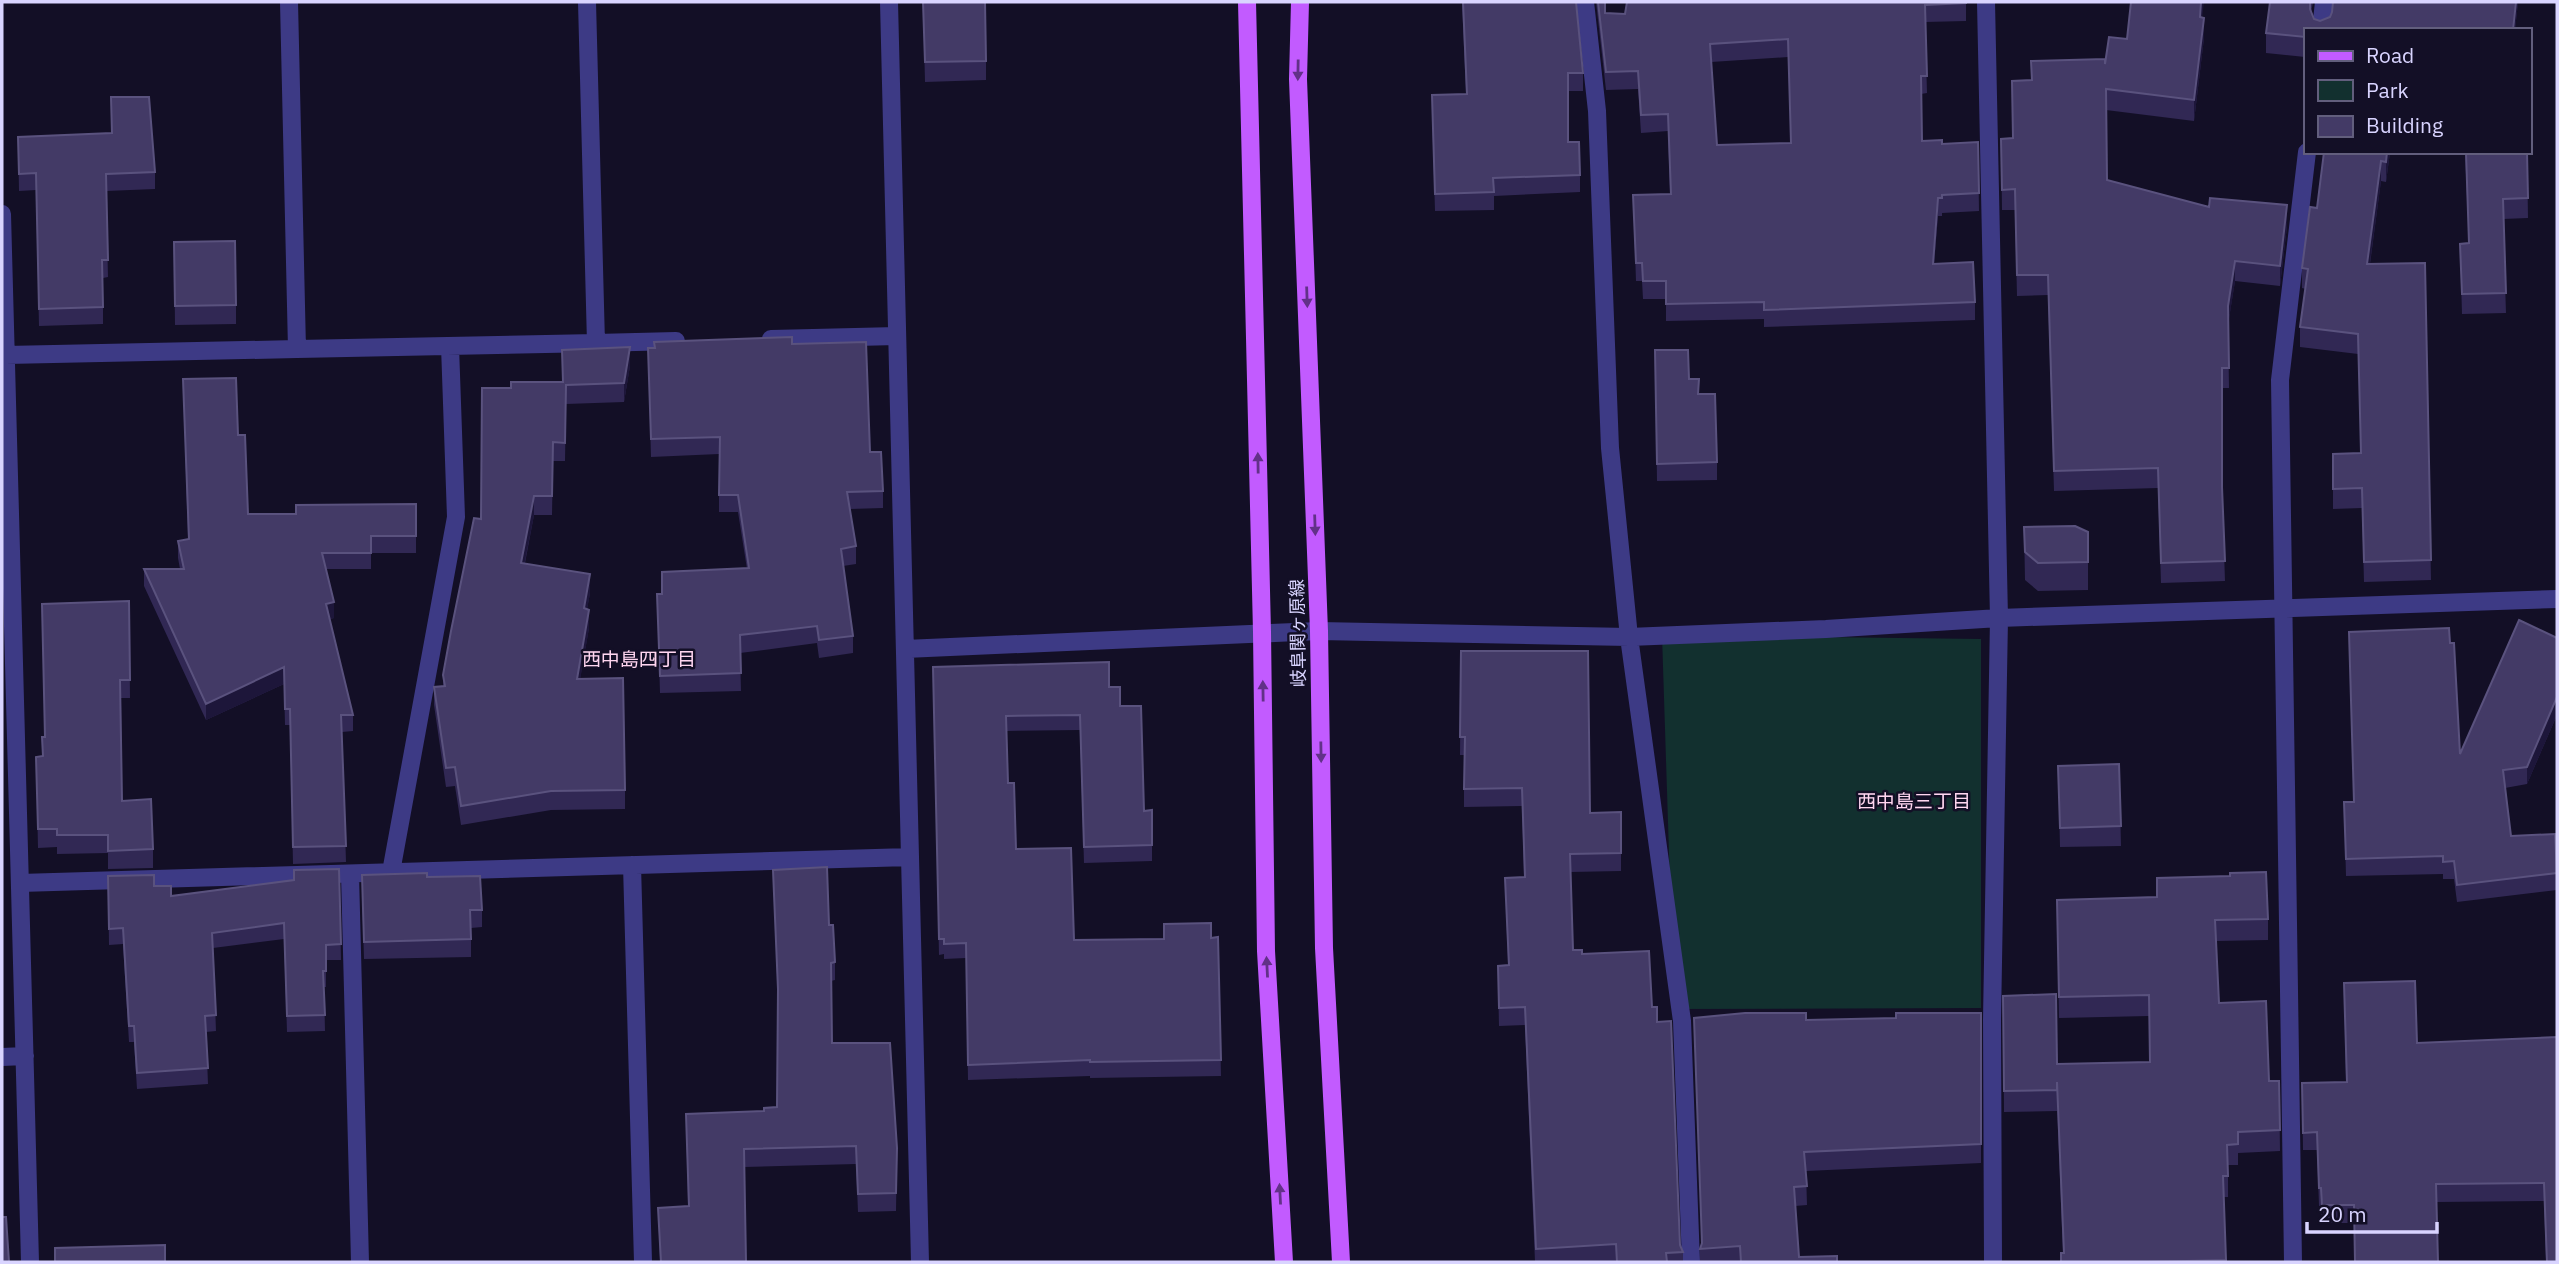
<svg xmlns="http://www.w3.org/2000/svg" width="2559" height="1264" font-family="'IBM Plex Sans','Noto Sans JP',sans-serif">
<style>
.green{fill:#12302f}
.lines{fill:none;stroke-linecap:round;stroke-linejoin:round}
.minor{stroke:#3d3a85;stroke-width:18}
.major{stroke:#c25bff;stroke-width:18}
.wall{fill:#312854;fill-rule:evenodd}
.shaded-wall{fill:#1d163a}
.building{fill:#433a66;stroke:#5a527e;stroke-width:2;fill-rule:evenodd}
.oneway{fill:#623188}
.labels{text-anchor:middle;stroke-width:5;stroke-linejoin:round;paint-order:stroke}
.street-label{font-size:18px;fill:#d9d4ff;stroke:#130f26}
.neighbourhood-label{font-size:19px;fill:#ffd6f0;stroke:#130f26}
</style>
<rect width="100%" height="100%" fill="#130f26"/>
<path class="green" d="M1662 635 1981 639V1008L1674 1009Z"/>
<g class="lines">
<path class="minor" d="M889 2 910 857
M1585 2 1597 111 1610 448 1629 637 1682 1021 1691 1262
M1986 2 1999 618 1992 1020 1993 1262
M2321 30 2324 2
M2 214 30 1262
M771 339 897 336
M596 343 676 341
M297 349 596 343 587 2
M6 355 297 349 289 2
M905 649 1319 631 1629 637 1826 629 1999 618 2557 599
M632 865 643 1262
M391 872 456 517 450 346
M350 874 360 1262
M20 883 910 857 920 1262
M2 1057 25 1056
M2293 1262 2280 380 2307 152"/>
<path class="major" d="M1247 2 1262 632 1266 951 1284 1262
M1300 2 1298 79 1319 631 1324 948 1341 1262"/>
</g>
<path class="wall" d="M923 2 986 61V80L925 82Z
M1462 2H1576L1583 73V91H1568V142L1580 175V192L1494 196V210L1435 211 1432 113 1466 94Z
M1596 2H1605V13L1625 14 1966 2V21L1925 22 1927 93 1921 94 1922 141 1942 144 1978 142 1979 211 1942 213V216H1938L1934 264 1975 302V320L1764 327V319L1666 321V299H1643L1642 281H1636L1633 195 1670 194 1668 131 1641 133 1638 89 1606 90ZM1788 57 1791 143 1717 145 1711 62Z
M2270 2H2313L2311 13 2314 19 2320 21 2330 17 2332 12 2333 2H2518L2515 30H2305V57L2266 53V33Z
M2202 18 2204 38 2194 121 2106 110 2107 180 2209 207 2287 226 2280 286 2235 281 2228 324 2229 388H2222V489L2225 581 2161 583 2158 488 2054 491 2048 295 2017 296 2015 210H2002L2001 139 2013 138 2012 81 2031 80V61L2105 59 2127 39Z
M18 137 155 172V189L106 191 108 277 103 278V324L39 326 36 190 19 191Z
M2390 152 2386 182 2381 181 2370 264 2425 263 2431 580 2364 582 2362 508 2333 509V454L2361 453 2358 354 2300 347V327L2306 289 2302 288V268L2317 208Z
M2465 152H2527L2528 218 2503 219 2506 313 2462 314 2460 244 2469 243Z
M174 242 236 305V324L175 325Z
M792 344 870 452 883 491V508L850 509 856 546V564L843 566 853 636V653L819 658 817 643 740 653 741 691 660 693 657 594H662L747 569 738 512H719V454L651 457 648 348Z
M562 350 630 366 624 402 566 404 565 461H553L552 515H534L525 563 590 593 587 609 589 628 580 679 625 790V809L551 810 461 825 455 786 446 787 434 705V687L443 686V675L481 519 511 388 562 382Z
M1655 350 1689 379 1699 394 1717 462V480L1657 481Z
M183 379 238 435 248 514H296L416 504V553H371V569H326L334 618 330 619 353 715V731L342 732 346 862 293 864 290 725H285L284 684 206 720 144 586V569H180L178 558V541L188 539Z
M2024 527 2088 562V590L2038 591 2025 580Z
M129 601 130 698H121L122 801 153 849V868L108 869V853L57 854V847L38 848 36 757 42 756 45 737Z
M2557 638V715L2527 784 2505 788 2511 836 2557 873V890L2457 902 2454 879H2443V874L2346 876 2344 802H2353L2460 754Z
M1461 651 1590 813 1621 812V871L1570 872 1573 950 1582 954 1652 1007 1657 1022 1680 1245 1683 1252V1262H1535L1525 1025 1499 1026 1498 983V966L1508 965 1505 878 1524 877 1522 806 1464 807V755H1460Z
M933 667 1109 687 1120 706 1144 811 1152 810V861L1084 863 1080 730 1006 731 1008 783 1016 849 1074 940 1218 937 1221 1076 1090 1078V1076L968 1080 966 958 944 959V954L939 955Z
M2119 764 2121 846 2060 847 2058 766Z
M339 869 341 960H326V987H324L325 1031 287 1032 284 939 213 948 216 1031 206 1032 208 1084 137 1089 134 1042H129L123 944 109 945 108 876 154 886 171 896 294 880Z
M773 870 829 925 835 962V980L831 981 832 1043 897 1148 896 1211 858 1212 856 1164 744 1167 746 1262H660L658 1208 688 1206 686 1114 764 1111 777 1107 778 1003Z
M427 877 482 910V927L471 928V957L364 959 362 893Z
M2157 878 2268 919V940L2216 941 2219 1003 2269 1081H2279L2280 1151 2238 1153V1165H2228V1197H2224L2226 1262H2061L2063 1253 2057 1106V1111L2004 1112 2003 996 2057 1064 2150 1062 2149 1016 2059 1018 2057 900 2157 897Z
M2344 983 2417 1043 2557 1037V1262H2546L2544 1201 2436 1202 2354 1223H2322L2321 1206H2319L2317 1150H2303L2302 1083 2346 1082Z
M1981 1013V1163L1806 1171 1807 1205 1795 1206 1799 1257 1837 1262H1700V1249L1702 1245 1694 1018 1806 1020 1896 1018Z"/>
<path class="shaded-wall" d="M2201 2H2204L2200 37V17Z
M2516 2H2518L2515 30H2513Z
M2204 18V38L2194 121V100Z
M2387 152H2390L2386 182V162Z
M2381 161V181L2367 284V264Z
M1938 198V216L1933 281V264Z
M2287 205V226L2280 286V266Z
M2235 261V281L2228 326V306Z
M630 347V366L624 402V383Z
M534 496V515L521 581V563Z
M590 574V593L584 627V608Z
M334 602V618L326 620V604Z
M589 610V628L577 698V679Z
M284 667V684L206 720V704Z
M2557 697V715L2527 784V767Z"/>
<path class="building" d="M923 2H985L986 61 925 62Z
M1463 2H1576L1583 73H1568V142H1579L1580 175 1493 178 1494 192 1435 194 1432 95 1467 94Z
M1598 2H1605V13L1625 14 1627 2H1966V3L1925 5 1927 76H1921L1922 141 1942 140V144L1978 142 1979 193 1942 195V198H1938L1933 264 1973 262 1975 302 1764 310V302L1666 304V281H1643L1642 263H1636L1633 195 1671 194 1668 114 1641 115 1638 71 1606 72ZM1788 39 1791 143 1717 145 1710 44Z
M2131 2H2201L2200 17 2204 18 2194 100 2106 89 2107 180 2209 207 2210 198 2287 205 2280 266 2235 261 2228 306 2229 368H2222V487L2225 561 2161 563 2158 468 2054 471 2048 275H2017L2015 189 2002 190 2001 139 2013 138 2012 81 2032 80 2031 61 2105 59V64L2109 37 2127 39Z
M2270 2H2310V9L2314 19 2320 21 2330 17 2332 12 2333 2H2516L2513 30H2305V37L2266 33Z
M111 97H149L155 172 106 174 108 260H102L103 307 39 309 36 173 19 174 18 137 112 133Z
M2324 152H2387L2386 162 2381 161 2367 264 2425 263 2431 560 2364 562 2362 488 2333 489V454L2361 453 2358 334 2300 327 2308 269 2302 268 2310 207 2317 208Z
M2466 152H2527L2528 198 2503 199 2506 293 2462 294 2460 244 2469 243Z
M235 241 236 305 175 306 174 242Z
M792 337V344L866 342 870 452H881L883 491 847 492 856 546 841 549 853 636 819 640 817 626 740 635 741 673 660 676 657 594H662V572L749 568 738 495H719L720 437 651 439 648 348H655L654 342Z
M630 347 624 383 566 385 565 443 553 442 552 496H534L521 563 590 574 584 608 589 610 577 679 623 678 625 790 551 791 461 806 455 767 446 768 434 687 445 686 443 675 451 631 474 518 481 519 482 388H511V382H563L562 350Z
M1655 350H1688L1689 379H1699L1698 394H1715L1717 462 1657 464Z
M236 378 238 435H245L248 514H296V505L416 504V536H371V553H322L334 602 326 604 353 715H341L346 846 293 847 290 709H285L284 667 206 704 144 569H184L178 541 189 539 183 379Z
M2075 526 2088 532V562L2038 563 2025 552 2024 527Z
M129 601 130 680H120L122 801 151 799 153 849 108 851V835H57V829H38L36 757 43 756 42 737H45L42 604Z
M2519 620 2557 638V697L2527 767 2503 770 2511 836 2555 834 2557 873 2457 885 2454 861 2443 862V856L2346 859 2344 802H2354L2349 632 2449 628 2450 643H2454L2460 754Z
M1461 651H1588L1590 813 1621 812V853L1570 854 1573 950H1582V954L1649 951 1652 1007H1657V1022L1671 1021 1680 1245 1683 1252 1666 1253 1667 1262H1617L1616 1244 1536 1249 1525 1007 1499 1008 1498 966 1509 965 1505 878 1525 877 1522 788 1464 789 1465 737H1460Z
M1109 662V687H1120V706H1141L1144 811 1152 810V845L1084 847 1080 715 1006 716 1008 783H1014L1016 849 1071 848 1074 940 1164 939V924L1211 923V938L1218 937 1221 1060 1090 1062V1060L968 1065 966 943 944 944V939H939L933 667Z
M2119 764 2121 826 2060 828 2058 766Z
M827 867 829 925H833L835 962 831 963 832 1043H890L897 1148 896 1193 858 1194 856 1146 744 1149 746 1262H661L658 1208 689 1206 686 1114 764 1111V1108L777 1107 778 989 773 870Z
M339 869 341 944 326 945V971H323L325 1015 287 1016 284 923 212 933 216 1015 205 1016 208 1068 137 1073 134 1026H129L123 928 109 929 108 876 154 875V886H171V896L294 880V870Z
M2266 872 2268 919 2215 920 2219 1003 2266 1001 2269 1081H2279L2280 1130 2238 1132V1144L2227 1145 2228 1176H2223L2226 1260 2146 1262H2061V1253H2064L2057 1082V1090L2004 1091 2003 996 2056 994 2057 1064 2150 1062 2149 995 2059 997 2057 900 2157 897V878L2230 876V873Z
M427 873V877L480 876 482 910H470L471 939 364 942 362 875Z
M2415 981 2417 1043 2557 1037V1262H2547L2544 1183 2436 1184 2438 1262H2355L2354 1205H2322L2321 1188H2319L2317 1132 2303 1133 2302 1083 2347 1082 2344 983Z
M1745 1013H1806V1020L1896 1018V1013H1981V1144L1804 1152 1807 1186 1794 1187 1799 1257 1837 1256V1262H1741L1740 1246 1700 1249 1702 1243 1694 1018Z
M2 1217H6L9 1262H2Z
M165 1245V1262H55V1248Z"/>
<defs><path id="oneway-solid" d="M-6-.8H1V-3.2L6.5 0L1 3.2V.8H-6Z" transform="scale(1.75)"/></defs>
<g class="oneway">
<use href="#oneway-solid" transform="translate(1298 70) rotate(91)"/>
<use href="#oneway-solid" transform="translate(1307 297) rotate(88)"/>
<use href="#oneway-solid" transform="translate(1258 463) rotate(-91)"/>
<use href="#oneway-solid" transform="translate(1315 525) rotate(88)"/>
<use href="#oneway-solid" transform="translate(1263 691) rotate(-91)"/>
<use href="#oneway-solid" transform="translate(1321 752) rotate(89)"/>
<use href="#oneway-solid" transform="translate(1267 967) rotate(-93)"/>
<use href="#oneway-solid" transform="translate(1280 1194) rotate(-93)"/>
</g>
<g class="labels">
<g class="street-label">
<text transform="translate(1298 633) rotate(-91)" y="6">岐阜関ヶ原線</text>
</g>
<g class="neighbourhood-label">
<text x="639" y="666">西中島四丁目</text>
<text x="1914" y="808">西中島三丁目</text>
</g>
</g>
<rect width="2559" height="1264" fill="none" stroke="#d9d4ff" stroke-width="7"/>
<rect x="2304" y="28" width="228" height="126" fill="#130f26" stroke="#625e7d" stroke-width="2"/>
<rect x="2318" y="51" width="35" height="10" fill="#c25bff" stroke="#625e7d" stroke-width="2"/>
<text x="2366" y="63" font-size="21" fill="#d9d4ff">Road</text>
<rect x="2318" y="80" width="35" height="21" fill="#12302f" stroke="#625e7d" stroke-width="2"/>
<text x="2366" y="98" font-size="21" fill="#d9d4ff">Park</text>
<rect x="2318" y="116" width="35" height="21" fill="#433a66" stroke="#625e7d" stroke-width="2"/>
<text x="2366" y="133" font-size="21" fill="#d9d4ff">Building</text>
<path d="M2307 1222v10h130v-10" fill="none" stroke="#d9d4ff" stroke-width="3.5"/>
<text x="2318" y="1222" font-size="21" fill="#d9d4ff" stroke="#130f26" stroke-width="5" paint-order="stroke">20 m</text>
</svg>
